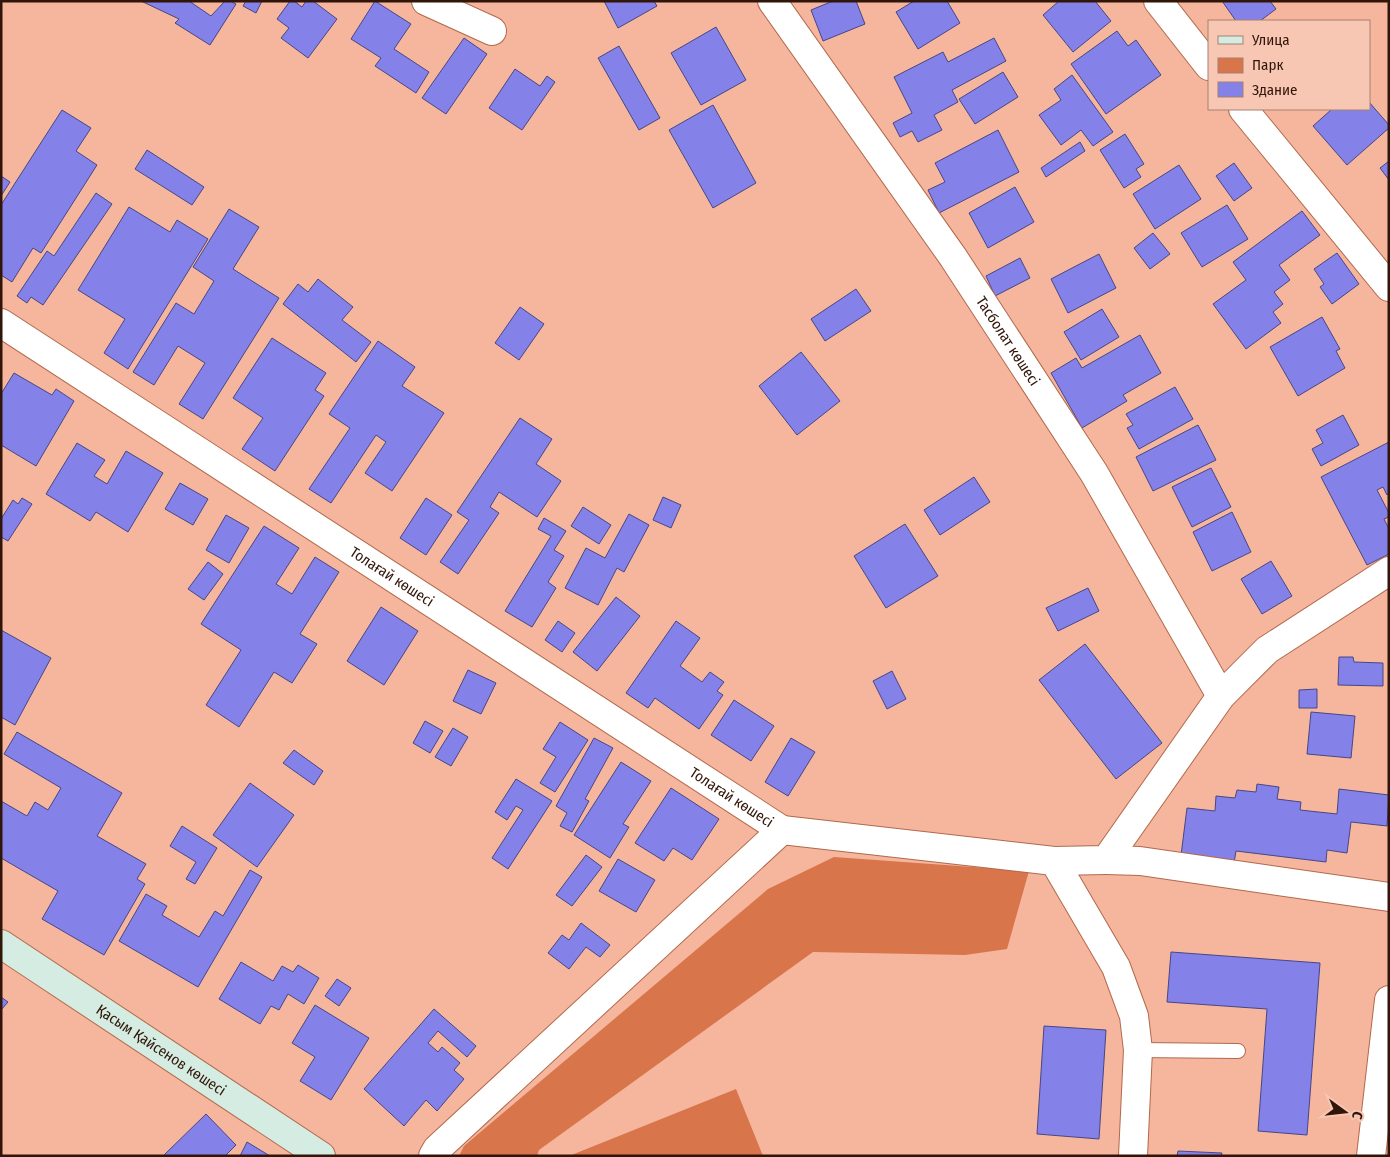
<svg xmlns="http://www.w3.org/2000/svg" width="1390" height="1157" font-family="'Fira Sans Condensed',sans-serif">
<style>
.green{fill:#d9754b}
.building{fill:#8481e8;stroke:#484685}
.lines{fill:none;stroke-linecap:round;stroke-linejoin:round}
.lane-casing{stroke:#b1694c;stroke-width:16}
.street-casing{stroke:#b1694c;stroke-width:30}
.secondary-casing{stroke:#b1694c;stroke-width:30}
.lane{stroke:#fff;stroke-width:14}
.street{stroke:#fff;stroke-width:28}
.secondary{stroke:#d4ece1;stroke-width:28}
.labels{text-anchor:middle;stroke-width:4;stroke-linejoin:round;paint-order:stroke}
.street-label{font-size:15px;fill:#311509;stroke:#f7c7b4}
</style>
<rect width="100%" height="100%" fill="#f5b69d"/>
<path class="green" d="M834 857 1029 871 1007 949 965 955 813 952 539 1150 537 1156H459L464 1146 768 889Z
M736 1089 763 1156H569Z"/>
<path class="building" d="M141 1H189L211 16 225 1H230L236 4 210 45 175 23 179 19Z
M246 1H262L256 13 243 6Z
M290 1H294L302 7 306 1H313L337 19 308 58 281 38 289 28 277 19Z
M375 1 411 24 394 49 429 72 416 93 375 66 381 58 351 39Z
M604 1H654L657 6 618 28Z
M833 1H856L865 24 823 41 811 10Z
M914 1H947L960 23 918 49 896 12Z
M1059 1H1095L1111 21 1073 52 1043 15Z
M1222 1H1270L1276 9 1260 21H1236Z
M716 27 746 80 701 105 671 53Z
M1117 31 1128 46 1136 40 1161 75 1106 114 1071 64Z
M464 38 487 54 446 114 422 98Z
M994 38 1006 61 952 90 958 102 934 115 942 130 918 142 912 131 900 137 893 123 912 113 894 77 943 52 948 62Z
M619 46 660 118 639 130 598 58Z
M515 69 540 86 547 76 555 82 522 130 489 108Z
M1003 72 1018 97 975 124 959 99Z
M1072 75 1113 132 1093 146 1081 130 1061 145 1039 115 1061 100 1054 89Z
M1369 102 1389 125V128L1347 165 1313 126 1332 109H1369Z
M713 105 756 183 713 208 669 130Z
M62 110 91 128 76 151 97 165 41 253 33 248 12 282 1 275V205Z
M998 130 1019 172 939 213 928 190 945 182 935 163Z
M1125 134 1144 164 1136 169 1141 177 1124 188 1100 150Z
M1080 142 1085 151 1046 177 1041 168Z
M147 150 204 187 192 205 135 169Z
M1389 161V180L1380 168Z
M1234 163 1252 188 1234 201 1216 176Z
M1179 165 1201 199 1155 229 1133 194Z
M1 176 10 182 1 196Z
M1015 187 1034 222 988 248 969 213Z
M96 193 112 204 43 305 31 297 27 303 17 296 47 251 54 256Z
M1227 205 1248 239 1202 267 1181 233Z
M129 207 170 232 177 220 208 239 128 369 104 353 125 319 78 290Z
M229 209 259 227 233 269 279 298 203 419 179 404 205 363 178 346 154 385 133 372 176 303 194 314 214 281 193 267Z
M1302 211 1320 235 1279 265 1290 280 1274 292 1283 304 1273 312 1281 323 1246 349 1213 304 1246 280 1233 262Z
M1153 233 1170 254 1150 269 1134 248Z
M1337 253 1359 284 1332 304 1320 287 1324 284 1314 269Z
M1099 254 1116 288 1068 313 1051 279Z
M1020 258 1030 278 995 296 986 276Z
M318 279 353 307 342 320 371 342 356 362 283 304 298 284 308 292Z
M856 289 871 311 825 341 811 319Z
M520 307 544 324 519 360 495 343Z
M1102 309 1119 337 1081 360 1064 332Z
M1322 317 1340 349 1336 351 1345 368 1298 396 1270 347Z
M1140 335 1161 373 1123 395 1127 401 1082 428 1051 373 1076 358 1082 368Z
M272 338 326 373 315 390 324 396 275 471 242 449 263 418 233 398Z
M378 341 415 367 402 386 444 413 392 491 365 473 386 442 376 435 331 503 309 489 350 428 329 414Z
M801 352 840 401 797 435 759 386Z
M14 373 52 395 56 389 74 401 36 466 1 445V394Z
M1175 387 1193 419 1139 449 1127 428 1133 425 1126 414Z
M1343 415 1359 445 1321 466 1312 449 1323 443 1316 430Z
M520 418 552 439 536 464 561 481 537 517 499 492 490 507 499 513 458 574 440 562 469 520 457 512Z
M1198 425 1216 460 1153 491 1136 457Z
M1389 442V493L1387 495 1383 487 1377 490 1389 513V517L1384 519 1389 529V554L1367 565 1321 477Z
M77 443 105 460 94 476 107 484 126 451 163 473 128 532 96 512 90 521 46 494Z
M1211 468 1231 507 1192 527 1172 487Z
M974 477 990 502 940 535 924 510Z
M180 483 208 499 193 525 165 509Z
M663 497 681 505 671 528 653 520Z
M22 498 32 504 8 541 1 537V519L13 500 18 504Z
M426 498 452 515 426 555 400 538Z
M583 507 611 525 599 544 571 526Z
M1232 512 1251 552 1212 571 1193 532Z
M629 514 649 525 624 572 617 568 598 605 565 588 586 548 605 558Z
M226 515 249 528 229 563 206 550Z
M544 518 566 531 554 550 564 556 548 582 556 588 532 627 505 611 551 536 538 529Z
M905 524 938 576 886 608 854 556Z
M264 526 299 548 276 584 292 594 315 557 339 572 300 634 317 644 292 683 274 672 239 727 206 705 241 650 201 624Z
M1271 561 1292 596 1262 614 1241 579Z
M208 562 223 574 204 600 188 589Z
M1088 588 1099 611 1058 631 1046 608Z
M616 597 640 616 597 671 573 652Z
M381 607 418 631 384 685 347 661Z
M558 621 575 633 562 652 545 640Z
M676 621 700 638 680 666 702 682 710 672 724 682 717 691 723 695 699 729 655 698 648 708 626 693Z
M1 630 51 658 15 725 1 717Z
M1085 644 1162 743 1116 779 1039 680Z
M1339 657H1353L1354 662 1383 663V686L1338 685Z
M468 670 496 683 481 714 453 701Z
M892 671 906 699 887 709 873 681Z
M1317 689V708H1299V690Z
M734 700 774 726 751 761 711 735Z
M1311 712 1355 716 1351 758 1307 754Z
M425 721 443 731 430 753 413 743Z
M560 722 588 740 555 792 540 783 556 757 543 749Z
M453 728 468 737 451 766 435 757Z
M17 732 122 793 97 836 146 864 137 879 145 884 104 955 42 919 58 891 1 858V801L27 816 35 802 48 810 61 788 4 754Z
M594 738 613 748 585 799 589 801 572 832 560 826 567 813 556 806Z
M791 738 815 752 788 796 765 782Z
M294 750 323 771 314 785 283 763Z
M621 762 651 781 623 824 629 827 610 858 574 835Z
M516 779 552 801 508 869 492 858 523 810 516 806 507 820 495 812Z
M250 783 294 815 257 867 213 835Z
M1257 784 1279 787 1277 799 1301 802 1300 810 1337 814 1339 789 1389 795 1387 826 1351 822 1347 853 1327 850 1326 862 1236 851 1233 869 1180 863 1187 808 1215 811 1216 796 1235 798 1237 790 1256 792Z
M671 788 719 819 692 860 673 848 664 861 635 843Z
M182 826 217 848 195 884 186 879 196 862 170 846Z
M586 855 602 867 572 906 556 895Z
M618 859 655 880 636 912 599 891Z
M250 870 262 877 198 987 119 941 146 894 167 906 162 915 199 937 215 911 223 916Z
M581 923 610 945 600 957 586 947 569 969 548 953 562 935 569 940Z
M1171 952 1320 963 1307 1135 1258 1131 1267 1009 1167 1002Z
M241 962 273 981 282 966 293 972 298 965 319 978 304 1004 288 994 279 1010 271 1006 260 1024 219 999Z
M337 979 351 988 339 1006 325 996Z
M1 997 8 1002 1 1010Z
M315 1005 369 1038 331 1100 300 1081 315 1057 292 1043Z
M434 1009 476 1046 467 1057 438 1031 428 1043 438 1052 442 1047 460 1063 454 1070 464 1079 437 1111 426 1100 404 1126 364 1089Z
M1044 1026 1106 1030 1099 1139 1037 1134Z
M206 1114 236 1145 225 1156H163Z
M247 1142 270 1156H240Z
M1178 1151 1222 1153 1221 1156H1177Z"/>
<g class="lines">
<g class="lane-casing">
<path id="lane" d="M1138 1050 1238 1051"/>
</g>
<g class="street-casing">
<g id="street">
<path d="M426 1 492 31"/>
<path id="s1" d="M772 1 953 257 1094 473 1221 696"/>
<path d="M1158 1 1209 66"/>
<path d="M1243 109 1389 287"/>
<path id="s2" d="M1 323 782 830"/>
<path d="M1106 860 1140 861 1389 897"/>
<path d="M1054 861 1116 967 1134 1016 1138 1050 1133 1156"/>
<path d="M433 1156 437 1149 782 830 1054 861 1106 860 1221 696 1267 650 1389 571"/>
<path d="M1371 1156 1389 1000"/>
</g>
</g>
<g class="secondary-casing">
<g id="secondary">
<path id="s3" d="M1 944 321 1156"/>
</g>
</g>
<use href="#lane" class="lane"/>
<use href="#street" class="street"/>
<use href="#secondary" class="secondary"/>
</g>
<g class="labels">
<g class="street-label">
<text dy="5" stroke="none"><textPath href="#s1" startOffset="414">Тасболат көшесі</textPath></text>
<text dy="5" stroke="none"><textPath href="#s2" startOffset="466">Толағай көшесі</textPath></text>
<text dy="5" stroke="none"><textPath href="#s2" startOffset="871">Толағай көшесі</textPath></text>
<text dy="5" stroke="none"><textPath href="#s3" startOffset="192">Қасым Қайсенов көшесі</textPath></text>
</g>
</g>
<rect width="1390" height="1157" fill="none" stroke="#311509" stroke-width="5"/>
<rect x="1208" y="20" width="162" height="90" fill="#f7c7b4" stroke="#a88070"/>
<rect x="1218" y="36" width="25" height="8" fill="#d4ece1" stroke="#a88070"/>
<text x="1252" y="45" font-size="15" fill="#311509">Улица</text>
<rect x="1218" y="58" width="25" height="15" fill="#d9754b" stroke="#a88070"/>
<text x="1252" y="70" font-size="15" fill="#311509">Парк</text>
<rect x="1218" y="82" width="25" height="15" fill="#8481e8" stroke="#a88070"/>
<text x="1252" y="95" font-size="15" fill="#311509">Здание</text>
<g transform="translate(1345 1112) rotate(105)" stroke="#f7c7b4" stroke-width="4" paint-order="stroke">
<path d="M0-4L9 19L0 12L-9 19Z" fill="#311509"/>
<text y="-8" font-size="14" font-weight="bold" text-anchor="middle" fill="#311509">С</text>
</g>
</svg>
